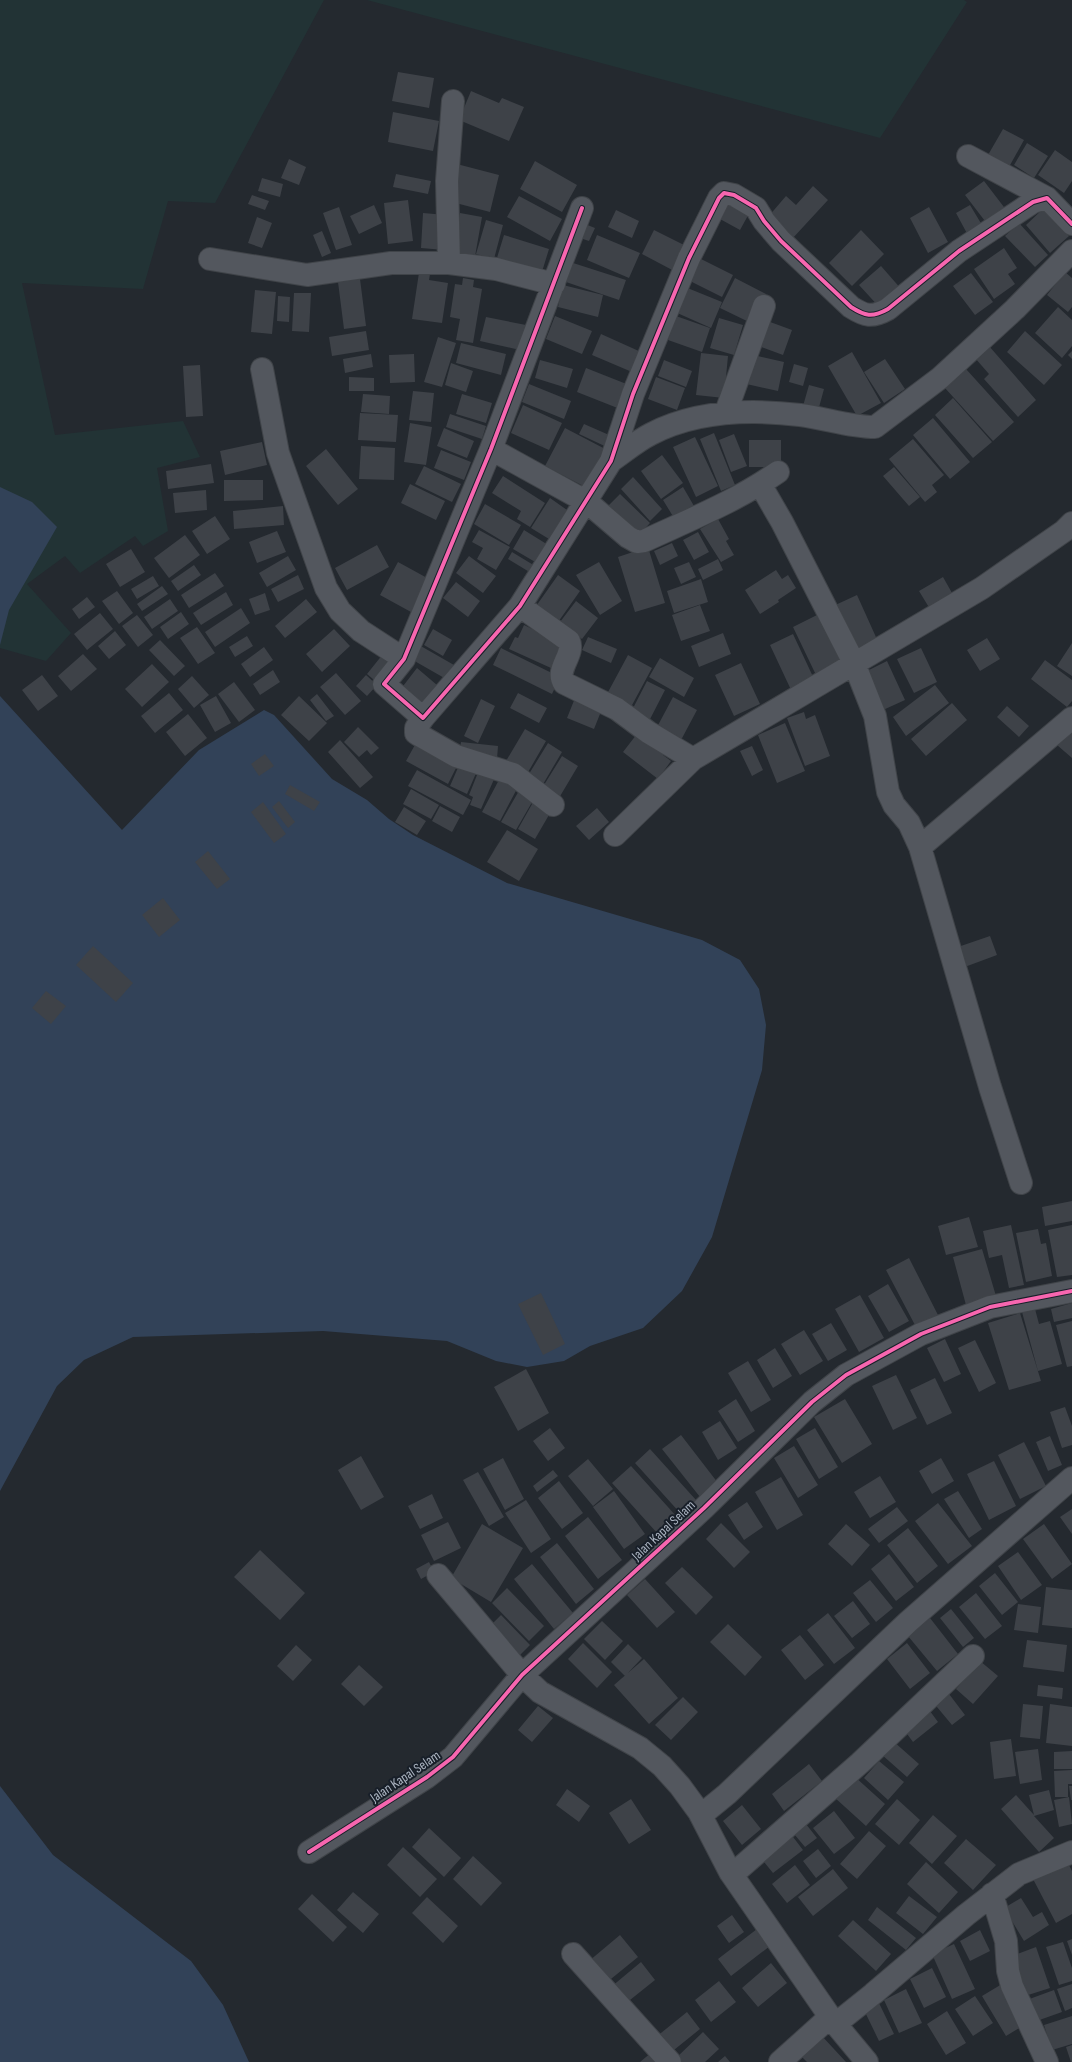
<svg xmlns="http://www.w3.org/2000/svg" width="1072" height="2062" font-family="'Sofia Sans Condensed',sans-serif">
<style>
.green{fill:#223335}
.water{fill:#324258}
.building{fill:#3e4248}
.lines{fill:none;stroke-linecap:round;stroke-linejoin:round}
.minor-casing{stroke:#404449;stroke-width:24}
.minor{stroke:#53575e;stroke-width:22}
.cycleway-casing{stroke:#181f29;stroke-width:6}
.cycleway{stroke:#f766af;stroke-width:4}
.labels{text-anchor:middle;stroke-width:4;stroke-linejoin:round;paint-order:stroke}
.street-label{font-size:14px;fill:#acb5c2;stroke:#181f29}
</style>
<rect width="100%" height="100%" fill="#24292f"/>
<path class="green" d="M0 0H324L215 203 168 201 143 289 22 283 55 435 183 421 200 457 157 468 168 531 143 546 135 536 80 573 65 556 27 584 71 633 46 661 0 648Z
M367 0H964L967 2 880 138Z"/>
<path class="water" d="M0 487 32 502 57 527 9 610 0 645Z
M0 696 122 830 199 750 264 710 274 715 332 779 367 800 389 819 413 835 507 883 702 940 740 960 759 989 766 1025 762 1070 712 1237 682 1291 643 1328 590 1346 564 1361 527 1367 496 1361 447 1341 323 1331 133 1337 84 1360 57 1386 0 1491Z
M0 1786 53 1855 191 1961 223 2005 249 2062H0Z"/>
<path class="building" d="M398 72 434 78 429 108 392 101Z
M471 91 499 103 502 98 524 107 509 141 459 120Z
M393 112 439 121 433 151 388 142Z
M1003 129 1024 140 1009 167 988 155Z
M1027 143 1048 156 1034 178 1014 165Z
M1055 150 1072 162V181L1064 193 1038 175Z
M289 159 306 167 299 185 281 178Z
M535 161 577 185 562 212 520 189Z
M453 163 499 175 490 212 452 202Z
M396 174 431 181 428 194 393 187Z
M262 178 283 184 280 197 258 191Z
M984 181 1007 211 988 225 965 195Z
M813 186 828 200 792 239 768 217 786 196 796 205Z
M252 195 269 201 265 210 248 204Z
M519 196 562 219 550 241 507 217Z
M730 199 751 210 740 230 720 219Z
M408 200 413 241 388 244 384 203Z
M374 205 382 223 359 234 350 216Z
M970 205 985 230 970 239 956 213Z
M339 207 352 245 336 250 323 213Z
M929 207 948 242 928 253 910 218Z
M1044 208 1069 236 1050 253 1026 225Z
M616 210 639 221 632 238 608 227Z
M423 213 446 215 444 250 421 248Z
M460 213 482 217 474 262 453 258Z
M257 217 272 223 262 248 248 243Z
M486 220 503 225 494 259 476 254Z
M1019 223 1048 255 1035 267 1005 236Z
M585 224 595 228 589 241 580 238Z
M654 230 688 247 676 272 642 254Z
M861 230 884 254 852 286 829 263Z
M322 231 331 253 322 257 313 235Z
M504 235 549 249 541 275 496 261Z
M597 235 640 253 629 278 587 260Z
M1004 248 1017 268 1008 274 1015 284 994 299 974 269Z
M701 259 733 275 722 297 690 281Z
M570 262 626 280 619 300 563 281Z
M420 266 431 268 429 280 448 283 442 323 412 319Z
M881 266 902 290 881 309 859 285Z
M1065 272 1072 278V307L1068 312 1047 295Z
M971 273 993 302 975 315 953 286Z
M463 278 474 280 473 287 482 289 473 343 456 340 460 319 450 317 455 284 462 285Z
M735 278 766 294 751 323 720 308Z
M360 279 366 326 344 329 338 282Z
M563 285 603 295 598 317 558 307Z
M685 287 722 302 711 328 675 312Z
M255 290 276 292 272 334 251 332Z
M294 293H311L309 332 292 331Z
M278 296 290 297 289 322 277 321Z
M1058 307 1072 320V346L1062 358 1035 333Z
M555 316 592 331 582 354 546 339Z
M676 316 710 328 702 352 668 340Z
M486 317 526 325 520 350 480 341Z
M719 318 743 325 734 355 710 348Z
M762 319 792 330 783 355 753 344Z
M366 331 369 350 332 356 329 337Z
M1025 331 1062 365 1044 385 1007 352Z
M601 334 641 352 632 372 592 355Z
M438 337 456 343 442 387 424 382Z
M461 343 506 354 501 375 456 363Z
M989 346 1036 400 1018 417 984 379 989 374 975 358Z
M1072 351V359L1068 355Z
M852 352 881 403 857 416 828 366Z
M701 353 728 356 724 398 696 395Z
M371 354 373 367 345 373 343 359Z
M414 354 415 382 390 383 389 355Z
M749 354 784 362 778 391 742 383Z
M885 359 905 389 884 403 864 372Z
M540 360 573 369 567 388 535 378Z
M664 360 692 371 686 387 658 376Z
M451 363 473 371 466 392 445 385Z
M794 364 808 368 803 386 789 382Z
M200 365 203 416 186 417 183 366Z
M586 368 629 385 620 409 577 392Z
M966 369 1014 422 993 441 945 388Z
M349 377 374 378V391H349Z
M656 377 685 388 677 410 648 399Z
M529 384 571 401 564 419 522 402Z
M809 385 824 389 818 411 803 406Z
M413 391 434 393 431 422 409 420Z
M363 394 390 396 389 414 361 412Z
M462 394 492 403 486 423 456 414Z
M953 398 992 442 973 458 935 415Z
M523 405 562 423 549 450 511 433Z
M360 413 398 415 396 442 358 440Z
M450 414 486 426 482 439 446 427Z
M933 418 970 462 950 479 913 435Z
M410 423 432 427 426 465 404 462Z
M584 424 616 438 611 449 579 434Z
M444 428 474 441 467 458 437 446Z
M565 428 609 451 589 489 545 466Z
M714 433 735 485 721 491 700 439Z
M734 434 747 466 731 472 719 440Z
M695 437 718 486 696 497 673 447Z
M913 439 944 475 932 485 937 492 925 502 889 459Z
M749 440H781V467H749Z
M262 442 267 465 225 475 220 451Z
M361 446 395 448 394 480 359 479Z
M326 449 358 489 338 505 306 466Z
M441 450 471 462 464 480 434 468Z
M662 455 683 483 661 499 641 471Z
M211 464 214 483 168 489 166 471Z
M424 466 461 484 452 502 415 484Z
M894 467 920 497 909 506 883 476Z
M503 476 545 503 530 527 517 519 521 511 492 493Z
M633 477 662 509 650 521 621 489Z
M224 480H263V500L224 501Z
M410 484 445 501 436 520 401 503Z
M683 487 694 506 674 518 663 500Z
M206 490 207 510 175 513 173 493Z
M620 494 650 523 639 535 608 506Z
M550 498 567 510 549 539 531 528Z
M485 504 521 525 509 545 474 524Z
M283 506 284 525 234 529 233 511Z
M215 516 230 539 207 554 192 531Z
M718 519 729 539 726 541 734 555 721 562 700 529Z
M479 530 510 547 496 570 477 559 483 548 472 542Z
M524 530 553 548 542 566 513 549Z
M277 531 286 552 257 563 249 542Z
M698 532 709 552 694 560 683 540Z
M185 535 200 555 169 578 154 558Z
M672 543 678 556 660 565 654 551Z
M377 545 389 567 347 590 335 568Z
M648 547 665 603 635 612 618 557Z
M131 549 145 572 120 587 106 564Z
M512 552 540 569 536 576 508 559Z
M288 556 296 570 267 587 259 573Z
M469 556 496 576 483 593 456 573Z
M718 559 723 570 703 580 698 569Z
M398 562 429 579 411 612 380 595Z
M599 562 622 601 600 615 576 575Z
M689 562 696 577 681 584 674 568Z
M194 565 201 575 178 591 171 581Z
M776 570 782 579 788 575 796 588 778 600 779 602 760 614 745 590Z
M215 573 224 586 189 608 181 595Z
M298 575 304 589 278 602 271 589Z
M558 575 580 591 556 625 534 609Z
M153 576 159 586 137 599 131 589Z
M943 577 956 600 933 614 919 591Z
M701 579 708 602 674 613 667 591Z
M456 582 480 601 468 617 443 598Z
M162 586 168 594 142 611 137 604Z
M117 591 133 613 119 624 102 601Z
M226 592 233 605 201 625 193 613Z
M265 593 270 610 255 615 249 599Z
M857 595 880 646 854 658 831 607Z
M87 597 95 607 79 619 72 609Z
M170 599 178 611 152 629 144 617Z
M306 599 317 612 285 638 275 626Z
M576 601 598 618 582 639 560 622Z
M700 605 710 631 681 641 672 615Z
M241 608 250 623 215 647 205 632Z
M181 612 189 624 168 639 160 627Z
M100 613 113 629 87 650 74 634Z
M819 614 842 662 816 675 793 627Z
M137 615 153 635 138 647 122 626Z
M524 625 562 643 551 668 509 649 515 637 518 638Z
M197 627 215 653 198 664 180 638Z
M334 629 350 646 322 672 306 654Z
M433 629 452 640 443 656 424 645Z
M115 631 126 645 109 659 98 646Z
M723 633 731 654 699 667 691 646Z
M793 634 815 681 792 692 770 645Z
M247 636 253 646 235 657 229 647Z
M588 637 617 649 611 663 582 650Z
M987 638 1000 659 980 671 967 650Z
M160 640 185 666 174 676 149 650Z
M1072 643V676L1057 666Z
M419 645 461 669 453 683 411 659Z
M264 647 273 660 250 677 241 664Z
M501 648 560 677 552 694 493 665Z
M921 648 937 682 914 693 897 659Z
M83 654 97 669 71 691 58 676Z
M383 654 396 665 380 685 367 674Z
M628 655 652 668 631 707 607 694Z
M660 658 694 678 684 697 649 677Z
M1045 660 1072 680V701L1067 707 1031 679Z
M887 661 905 700 883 710 865 672Z
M741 663 760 704 734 716 715 675Z
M152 664 169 682 142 707 125 689Z
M417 668 444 691 426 712 400 690Z
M273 670 280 682 260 695 253 684Z
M336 673 361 701 345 715 320 687Z
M42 675 58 696 38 711 22 690Z
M366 675 377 685 367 696 356 686Z
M192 676 209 695 194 708 178 689Z
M647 681 665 690 647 725 629 716Z
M234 682 255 710 239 722 218 694Z
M935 685 949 703 906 736 893 717Z
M169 693 183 710 155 733 141 716Z
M518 693 547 708 539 723 510 708Z
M577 693 604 704 594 729 567 718Z
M317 694 334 716 326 721 310 700Z
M216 696 231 723 215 732 200 705Z
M299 696 327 723 309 741 281 715Z
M673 697 697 710 680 742 656 729Z
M481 699 495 706 478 743 464 736Z
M952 703 967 720 926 756 911 739Z
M1007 706 1029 726 1019 737 997 717Z
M804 712 806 719 815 715 830 756 805 766 787 718Z
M188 714 207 738 185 756 166 732Z
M785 723 805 771 777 783 758 735Z
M358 727 379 748 371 755 367 750 359 757 344 742Z
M1072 728V758L1057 745Z
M525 729 546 741 527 774 506 761Z
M640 730 666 750 663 755 671 761 658 779 623 752Z
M340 740 373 777 360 788 328 752Z
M461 742 498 746 497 759 459 755Z
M416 743 457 766 448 784 406 761Z
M548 743 562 752 539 791 524 782Z
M752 746 763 770 752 776 740 751Z
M265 754 274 766 259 776 251 764Z
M562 756 578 766 556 803 539 793Z
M460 763 477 771 467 794 450 786Z
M417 770 471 800 463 815 408 786Z
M479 770 495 777 481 809 470 805 473 797 469 795Z
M501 776 519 785 500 821 482 812Z
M290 785 320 802 314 811 285 794Z
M411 789 439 805 431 819 403 804Z
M520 789 535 797 516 830 501 822Z
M536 797 553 808 535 839 518 829Z
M279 801 295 822 288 828 272 807Z
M263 802 286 834 274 843 251 812Z
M440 806 460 817 452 832 432 821Z
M404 807 426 821 417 835 395 822Z
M597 808 609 822 589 840 576 826Z
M507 830 538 849 519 881 487 862Z
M208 851 230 879 217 889 195 862Z
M163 898 180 920 159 937 142 915Z
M990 936 997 955 962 968 955 948Z
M93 946 133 983 116 1002 76 965Z
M46 991 66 1006 51 1024 32 1008Z
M1072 1201V1221L1045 1226 1042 1207Z
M969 1217 978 1247 946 1255 938 1226Z
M1011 1225 1024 1285 1009 1288 1002 1255 989 1258 983 1231Z
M1072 1225V1275L1057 1277 1048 1230Z
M1038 1229 1041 1244 1046 1243 1052 1276 1026 1282 1016 1233Z
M982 1249 996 1296 966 1305 953 1257Z
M909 1258 938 1315 916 1327 886 1270Z
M888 1284 909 1321 889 1332 868 1296Z
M541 1293 565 1344 543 1355 518 1304Z
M860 1295 884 1338 859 1352 835 1309Z
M1072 1303V1318L1054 1322 1051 1309Z
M1035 1309 1039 1324 1050 1321 1062 1364 1038 1371 1022 1312Z
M1020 1313 1041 1381 1009 1390 988 1323Z
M1072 1321V1366L1067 1367 1056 1325Z
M831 1323 847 1350 828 1361 812 1334Z
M804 1330 823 1361 800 1375 781 1344Z
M945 1339 961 1374 944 1382 927 1348Z
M975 1340 996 1383 979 1392 958 1348Z
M775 1348 792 1376 773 1388 757 1360Z
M748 1361 771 1400 751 1412 728 1373Z
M526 1369 549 1413 518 1431 494 1387Z
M896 1375 917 1418 893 1430 872 1386Z
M935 1378 952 1413 927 1425 910 1390Z
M736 1399 755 1431 738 1442 718 1411Z
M845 1399 872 1444 842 1463 814 1417Z
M1065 1407 1072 1426V1445L1062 1448 1050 1412Z
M720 1421 737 1448 718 1460 702 1432Z
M550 1428 565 1448 548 1461 533 1441Z
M815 1428 838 1467 819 1479 796 1439Z
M681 1435 718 1483 700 1497 662 1449Z
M1050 1436 1062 1465 1048 1471 1036 1442Z
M1024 1442 1046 1486 1020 1499 998 1455Z
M794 1446 818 1485 798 1498 774 1458Z
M650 1449 696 1500 681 1514 635 1463Z
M361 1456 384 1497 361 1510 338 1470Z
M503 1458 524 1499 505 1510 483 1469Z
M941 1458 954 1481 932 1494 919 1471Z
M588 1459 613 1489 593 1506 568 1476Z
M994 1461 1016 1506 989 1520 967 1474Z
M631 1466 677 1517 658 1534 612 1483Z
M553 1470 558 1476 537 1492 533 1486Z
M478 1472 504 1517 489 1526 463 1480Z
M880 1476 896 1502 870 1518 854 1492Z
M781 1477 803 1515 777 1530 755 1492Z
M559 1481 583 1513 562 1529 538 1498Z
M614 1491 645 1534 624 1549 593 1507Z
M958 1491 982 1529 969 1538 944 1499Z
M432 1494 443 1518 420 1529 408 1506Z
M526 1500 551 1539 531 1553 505 1513Z
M747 1502 763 1527 744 1540 728 1515Z
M938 1503 972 1546 948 1564 915 1521Z
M897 1507 908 1521 879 1543 868 1529Z
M1072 1509V1534L1060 1517Z
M588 1517 622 1560 598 1579 565 1536Z
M448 1522 461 1548 434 1561 421 1535Z
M721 1523 750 1552 734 1568 706 1539Z
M482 1524 523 1548 491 1602 451 1578Z
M846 1524 870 1545 852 1566 828 1544Z
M1044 1524 1072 1564 1052 1579 1023 1539Z
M908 1528 938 1566 917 1583 887 1545Z
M557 1543 594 1589 576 1604 540 1557Z
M260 1550 305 1593 280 1620 234 1577Z
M1018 1552 1042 1585 1021 1600 998 1566Z
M889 1554 914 1587 896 1601 871 1569Z
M429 1562 434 1572 421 1579 416 1569Z
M532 1564 573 1613 554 1629 514 1579Z
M682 1567 713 1597 696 1615 665 1583Z
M995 1573 1018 1602 1002 1615 979 1586Z
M645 1579 675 1612 657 1628 627 1595Z
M870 1580 893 1608 876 1622 853 1593Z
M1046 1587 1072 1590V1628L1042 1625Z
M507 1588 544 1626 529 1641 492 1603Z
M976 1593 1002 1626 985 1639 959 1607Z
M853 1601 870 1624 852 1638 834 1616Z
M1018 1604 1041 1607 1038 1633 1014 1630Z
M951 1609 974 1638 963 1647 940 1618Z
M828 1613 855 1648 834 1664 807 1630Z
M501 1615 530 1645 518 1657 489 1627Z
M930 1618 958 1654 937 1671 908 1636Z
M602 1621 623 1641 605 1660 584 1639Z
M728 1624 762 1657 745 1676 710 1642Z
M800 1635 824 1665 805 1680 781 1650Z
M1027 1640 1067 1645 1064 1672 1023 1667Z
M583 1643 612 1672 597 1688 568 1659Z
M907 1643 930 1673 910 1689 887 1659Z
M628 1644 642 1658 625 1676 611 1662Z
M296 1645 312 1660 293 1681 277 1666Z
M644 1659 678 1698 649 1724 614 1685Z
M980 1661 998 1676 973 1704 956 1689Z
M359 1665 383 1687 364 1706 341 1684Z
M1038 1685 1063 1688 1062 1699 1037 1696Z
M946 1690 965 1715 952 1725 932 1701Z
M683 1697 698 1712 671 1740 655 1725Z
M1023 1704 1043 1706 1040 1739 1020 1737Z
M1050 1704 1072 1707V1746L1046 1743Z
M538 1706 553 1718 532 1742 518 1730Z
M927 1707 938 1722 913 1742 902 1727Z
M1011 1739 1016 1776 994 1779 990 1742Z
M893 1741 919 1764 907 1777 881 1754Z
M1038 1749 1042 1780 1020 1784 1015 1752Z
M1072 1751V1769H1054V1752Z
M879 1761 904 1782 888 1800 864 1778Z
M809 1764 822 1781 784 1811 772 1794Z
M1072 1770V1784H1068V1797H1055L1054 1771Z
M854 1776 885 1804 866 1826 834 1797Z
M1069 1786H1072V1800H1071Z
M567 1789 590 1806 579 1822 556 1805Z
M1049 1790 1054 1810 1034 1816 1054 1838 1039 1852 1001 1809 1016 1795 1034 1815 1029 1795Z
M1069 1797 1072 1824 1059 1827 1054 1800Z
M631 1799 651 1830 629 1844 609 1813Z
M897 1799 920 1820 899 1845 875 1824Z
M742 1805 761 1829 742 1845 723 1821Z
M834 1811 855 1838 834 1854 813 1828Z
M933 1815 957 1836 932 1864 909 1843Z
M802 1819 817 1838 805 1847 789 1828Z
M429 1828 461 1858 444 1877 412 1847Z
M869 1831 886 1846 857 1879 840 1864Z
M790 1833 803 1850 773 1873 760 1857Z
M966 1839 996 1865 973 1890 944 1863Z
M403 1847 437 1879 420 1897 387 1865Z
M818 1849 831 1866 816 1878 803 1861Z
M473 1856 502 1883 481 1906 453 1879Z
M1067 1861 1072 1871V1914L1056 1923 1033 1879Z
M926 1862 958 1892 939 1913 907 1884Z
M795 1865 810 1885 787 1903 772 1884Z
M833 1869 848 1888 813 1916 798 1897Z
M353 1892 379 1914 363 1933 337 1910Z
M312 1894 347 1927 333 1942 298 1909Z
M909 1896 937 1917 923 1934 896 1913Z
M427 1897 458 1926 443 1943 412 1913Z
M1021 1898 1033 1917 1042 1912 1049 1925 1024 1941 1004 1908Z
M877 1907 916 1938 906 1950 868 1920Z
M732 1915 744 1932 729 1943 717 1926Z
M853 1920 891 1954 876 1971 838 1936Z
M757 1929 770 1946 731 1976 718 1959Z
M980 1930 990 1951 970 1961 960 1941Z
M620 1935 638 1957 606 1983 589 1961Z
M1072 1939V1955L1067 1941Z
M1063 1942 1072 1968V1981L1059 1985 1046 1947Z
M954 1944 975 1989 952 1999 932 1954Z
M1036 1947 1050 1988 1025 1996 1012 1956Z
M641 1962 655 1980 625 2004 611 1987Z
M771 1963 787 1983 758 2007 742 1988Z
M932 1968 946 1997 924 2008 910 1979Z
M719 1981 736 2002 711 2022 695 2000Z
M1002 1984 1026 2024 1006 2036 982 1996Z
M1072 1984V2008L1065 2011 1057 1989Z
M906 1989 922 2023 899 2033 884 2000Z
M1054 1990 1062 2012 1031 2023 1024 2001Z
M975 1996 993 2023 973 2036 955 2009Z
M879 2003 894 2034 879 2041 864 2010Z
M947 2011 966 2043 946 2055 927 2024Z
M687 2012 700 2029 669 2054 656 2037Z
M1072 2016V2044L1052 2050 1044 2025Z
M703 2032 719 2049 705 2062H678L675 2059Z
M821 2035 846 2062H807L800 2055Z
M1072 2045V2062H1071L1066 2047Z
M652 2052 661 2062H640Z
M725 2056 730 2062H718Z"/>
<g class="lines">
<g class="minor-casing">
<path id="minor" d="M968 156 1047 198
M582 208 491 449 404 659 384 684 423 718 520 606 611 461 633 394 689 258 719 198 724 193 734 195 756 208 764 221 781 241 851 307C865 316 872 318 888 309L959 251 1033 202 1047 198 1072 224
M210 259 307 275 391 263H449L496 269 554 284
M449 263 447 181 453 101
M262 369 278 453 326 588 340 611 361 631 404 659
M726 412 764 306
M491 449 587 502 628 537 637 542 644 541C689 520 737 501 778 472
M611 461C624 452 637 441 651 434 697 410 750 409 800 415 825 418 849 427 875 427L940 378 1015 309 1072 251
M760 484 782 522 854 663 875 716 888 792 894 805 909 823 920 847 990 1087 1021 1183
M520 606 569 641C575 655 555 669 564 683L617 709 648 732 693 759
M423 718 416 728V733L419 735 456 756 513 774 553 805
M615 835 693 759 982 588 1064 531 1072 523
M920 847 1072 718
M438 1575 522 1675 540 1692 640 1748 662 1766 680 1786 699 1812 730 1872 833 2021 867 2062
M699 1812H705L727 1794 908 1622 1072 1478
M309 1852 427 1777 453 1757 522 1675 704 1508 812 1402 846 1375 921 1334 990 1307 1072 1291
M730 1872 740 1868 860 1763 973 1656
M992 1894 1006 1941 1008 1971 1012 1986 1047 2062
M573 1954 670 2062
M833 2021 843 2018 873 1994 966 1915 1019 1874 1072 1852
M780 2062 830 2017"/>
</g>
<use href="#minor" class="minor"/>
<g class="cycleway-casing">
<path id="cycleway" d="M582 208 491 449 404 659 384 684 423 718 520 606 611 461 633 394 689 258 719 198 724 193 734 195 756 208 764 221 781 241 851 307C865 316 872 318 888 309L959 251 1033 202 1047 198 1072 224
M309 1852 427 1777 453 1757 522 1675 704 1508 812 1402 846 1375 921 1334 990 1307 1072 1291"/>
</g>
<use href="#cycleway" class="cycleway"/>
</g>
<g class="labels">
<g class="street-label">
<text transform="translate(663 1530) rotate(-43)" y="5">Jalan Kapal Selam</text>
<text transform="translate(405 1776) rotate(-34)" y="5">Jalan Kapal Selam</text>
</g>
</g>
</svg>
